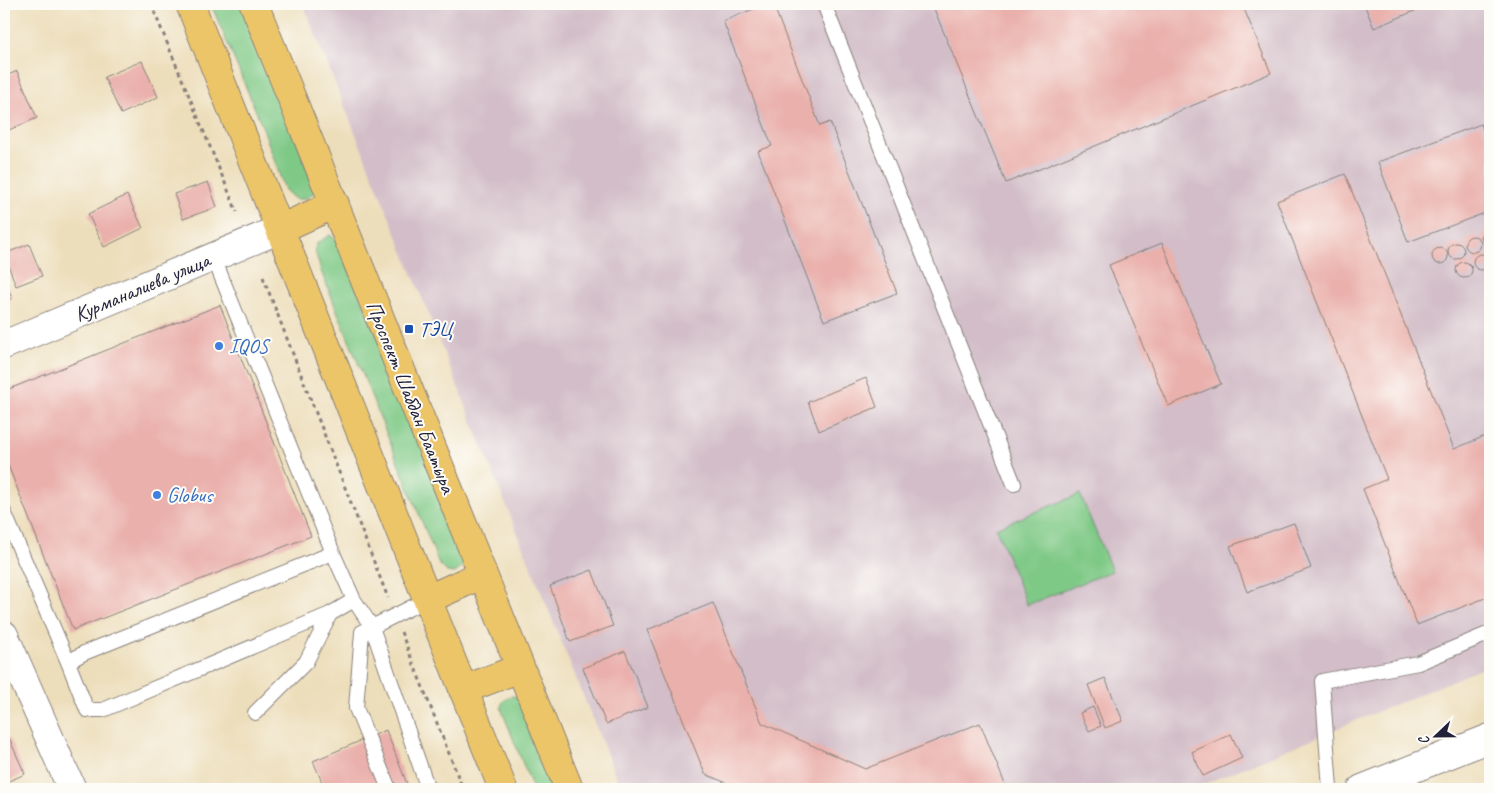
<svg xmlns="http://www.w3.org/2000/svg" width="1494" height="793" font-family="Caveat,sans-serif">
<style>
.industrial{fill:#d2bdc8}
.green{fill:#7fc986;stroke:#507660}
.building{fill:#eab0ac}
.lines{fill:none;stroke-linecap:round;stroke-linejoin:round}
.lane-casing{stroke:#88807b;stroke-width:16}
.street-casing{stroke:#88807b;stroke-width:30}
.primary-casing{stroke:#88807b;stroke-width:30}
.path{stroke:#88807b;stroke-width:3;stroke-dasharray:4 4;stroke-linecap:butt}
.lane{stroke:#fff;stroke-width:14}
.street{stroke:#fff;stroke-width:28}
.primary{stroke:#edc569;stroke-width:28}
.transit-dot{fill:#1a4fb4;stroke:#fdfcf7;stroke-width:2}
.shop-dot{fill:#3f7fe0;stroke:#fdfcf7;stroke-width:2}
.labels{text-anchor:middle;stroke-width:4;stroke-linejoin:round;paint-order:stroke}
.street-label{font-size:21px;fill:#22223b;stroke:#fdfcf7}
.transit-label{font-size:21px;fill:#164399;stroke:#fdfcf7;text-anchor:start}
.shop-label{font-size:21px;fill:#366cbe;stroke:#fdfcf7;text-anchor:start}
</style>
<rect width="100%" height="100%" fill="#fdfcf7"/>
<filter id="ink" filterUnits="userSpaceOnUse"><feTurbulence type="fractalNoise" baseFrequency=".02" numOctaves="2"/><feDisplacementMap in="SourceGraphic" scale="10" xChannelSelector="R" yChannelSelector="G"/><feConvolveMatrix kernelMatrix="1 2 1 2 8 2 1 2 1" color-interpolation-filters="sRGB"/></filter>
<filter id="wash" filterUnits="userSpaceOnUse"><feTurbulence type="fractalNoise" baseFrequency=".0096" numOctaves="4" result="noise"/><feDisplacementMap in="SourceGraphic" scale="20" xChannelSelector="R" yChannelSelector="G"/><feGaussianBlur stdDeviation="1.12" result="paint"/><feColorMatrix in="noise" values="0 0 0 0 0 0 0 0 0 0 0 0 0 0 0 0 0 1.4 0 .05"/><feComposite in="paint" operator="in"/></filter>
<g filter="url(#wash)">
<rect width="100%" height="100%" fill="#eddebb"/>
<path class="industrial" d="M303 4H1490V665L1192 789H621Z"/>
<path class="green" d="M211 4H249L315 192 307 198 296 200 285 190 263 128Z
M330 235 337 240 470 561 455 573 447 572 439 564 321 271 315 251 317 243Z
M1080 494 1112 571 1027 605 996 528Z
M512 696H522L561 789H533L502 711C500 702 504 700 512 696Z"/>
<g id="blocks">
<path class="building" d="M766 4H773L820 126 830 122 897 293 824 321 758 151 772 146 723 21Z
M932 4H1242L1271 73 1006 183Z
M1364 4H1431L1374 28Z
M142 61 158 97 121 114 104 77Z
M17 71 37 118 4 132V77Z
M1481 124 1490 149V211L1408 242 1378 162Z
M1345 174 1454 449 1490 434V596L1417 625 1363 489 1387 479 1277 201Z
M208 182 217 207 183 219 174 194Z
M127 195 143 228 104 247 88 214Z
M1490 229V246L1484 244 1481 237 1484 232Z
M1465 244a8 8 0 1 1 16 0a8 8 0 1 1-16 0Z
M1448 251a8 8 0 1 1 16 0a8 8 0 1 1-16 0Z
M1162 243 1221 384 1168 406 1109 265Z
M29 244 42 276 16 286 4 254Z
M1432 256a8 8 0 1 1 16 0a8 8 0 1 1-16 0Z
M1473 262a8 8 0 1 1 16 0a8 8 0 1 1-16 0Z
M1456 270a8 8 0 1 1 16 0a8 8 0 1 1-16 0Z
M4 278 12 298 4 302Z
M220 305 311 536 73 630 4 455V391Z
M866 378 877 407 819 431 808 402Z
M1294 523 1311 568 1247 592 1230 546Z
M592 570 613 626 570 642 550 586Z
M713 603 762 723 865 769 980 723 1007 789H733L734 786 705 774 647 630Z
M625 651 648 707 606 724 583 668Z
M1105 678 1123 721 1105 728 1088 685Z
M1093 707 1101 726 1089 731 1080 713Z
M386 730 409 789H325L313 761Z
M1231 734 1242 758 1203 776 1192 752Z
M9 738 25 774 4 783V740Z"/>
</g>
</g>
<g filter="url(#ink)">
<use href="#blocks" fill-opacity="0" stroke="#88807b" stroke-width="1"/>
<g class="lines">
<g class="lane-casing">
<path id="lane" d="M824 4 1014 484
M213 256 333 553 354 600 372 627 428 789
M4 512 68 662
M333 553 84 653 68 662 87 710H103L330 614 354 600
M255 713 306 662 330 614
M389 789 356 708 362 632 428 599
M1330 789 1322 681 1418 663 1490 633"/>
</g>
<g class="street-casing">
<path id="street" d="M4 345 280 229
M4 635 72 789
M1362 789 1490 738"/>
</g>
<g class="primary-casing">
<path id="primary" d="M190 4 503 789
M254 4 569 789
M280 229 335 204
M428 599 481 575
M463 690 520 668"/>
</g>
<path class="path" d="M151 4 237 212
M263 277 388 598
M401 632 463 789"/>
<use href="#lane" class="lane"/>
<use href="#street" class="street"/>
<use href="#primary" class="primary"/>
</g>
</g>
<rect class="transit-dot" x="404" y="324" width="10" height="10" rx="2.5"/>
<g class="shop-dot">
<circle cx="219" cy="346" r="5"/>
<circle cx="157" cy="495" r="5"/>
</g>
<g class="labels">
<g class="street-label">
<text transform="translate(142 287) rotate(-23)" y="7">Курманалиева улица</text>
<text transform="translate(411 397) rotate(68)" y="7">Проспект Шабдан Баатыра</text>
</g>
<g class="transit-label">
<text x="419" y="336">ТЭЦ</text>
</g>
<g class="shop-label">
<text x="229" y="353">IQOS</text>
<text x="167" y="502">Globus</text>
</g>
</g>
<rect width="1494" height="793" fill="none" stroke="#fdfcf7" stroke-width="20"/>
<g transform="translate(1436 736) rotate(248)" stroke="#fdfcf7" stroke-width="4" paint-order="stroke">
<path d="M0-4L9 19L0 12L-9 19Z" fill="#22223b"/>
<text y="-8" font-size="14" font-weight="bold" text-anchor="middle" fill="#22223b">С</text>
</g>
</svg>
